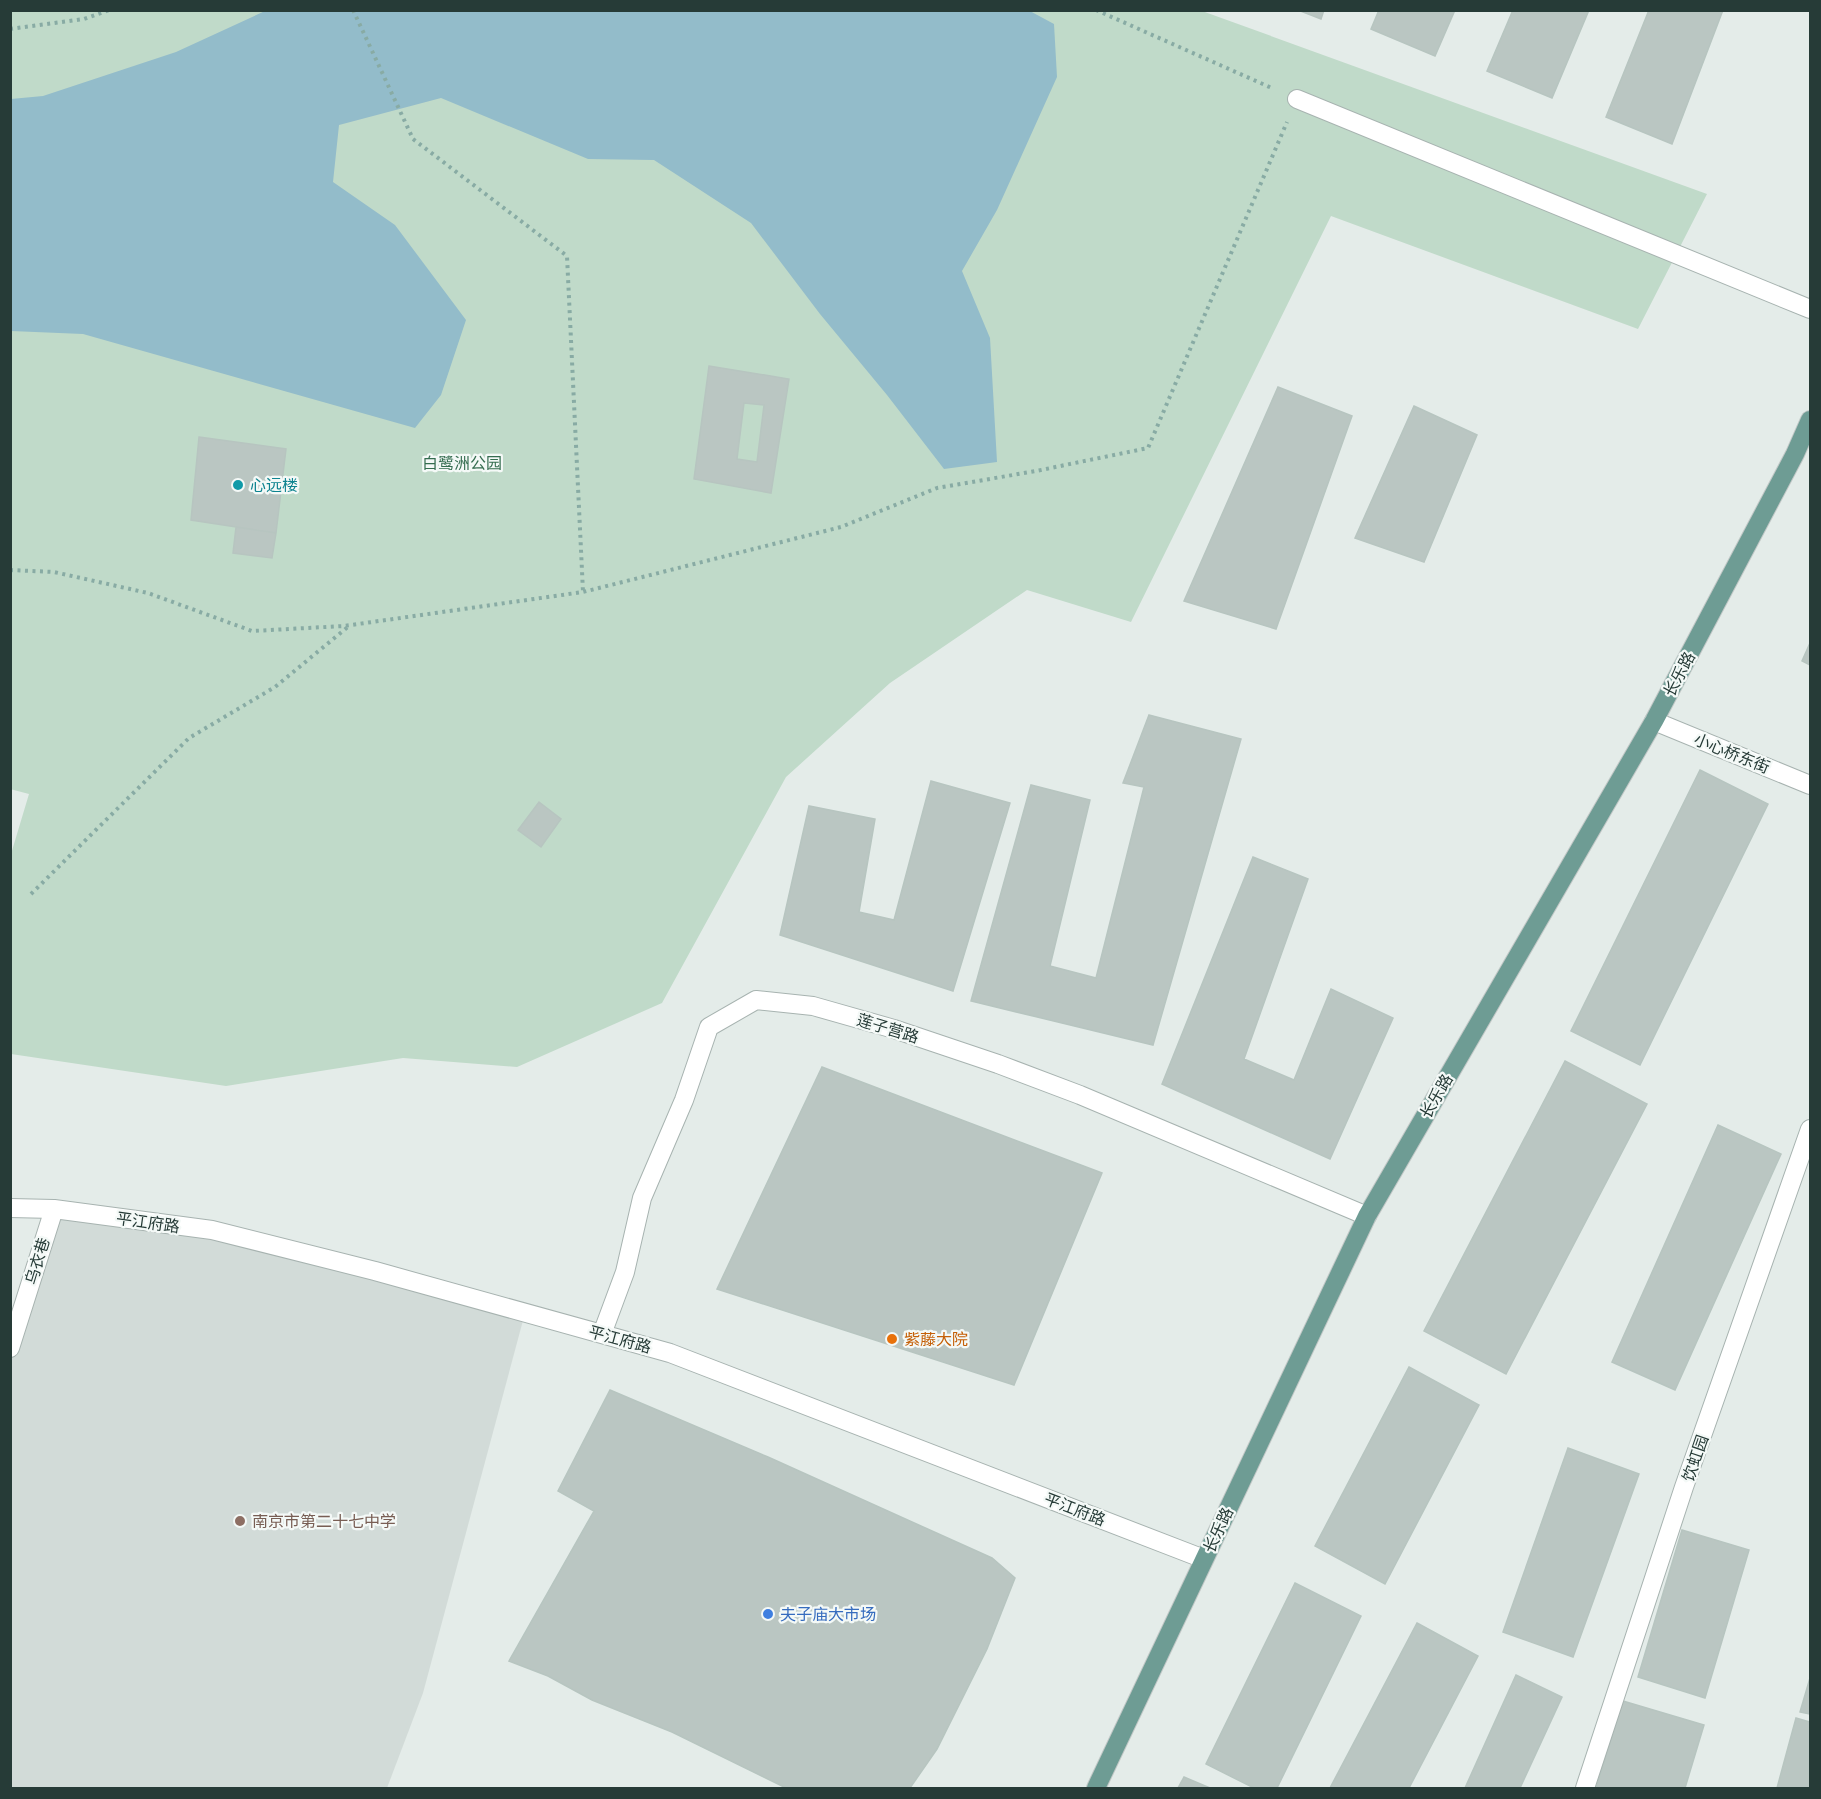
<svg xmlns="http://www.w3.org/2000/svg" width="1821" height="1799" font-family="'Fira Sans','Noto Sans SC',sans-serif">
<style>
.built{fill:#d2dbd8}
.green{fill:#c0dac9}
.water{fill:#93bcca}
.building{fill:#bac6c2;stroke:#b7c5c0;stroke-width:1.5;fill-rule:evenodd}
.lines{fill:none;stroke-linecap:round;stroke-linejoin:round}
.minor-casing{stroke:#a7b3b0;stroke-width:20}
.major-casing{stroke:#c2c8c7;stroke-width:20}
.path{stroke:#88aba4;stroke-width:4;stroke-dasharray:3 4.5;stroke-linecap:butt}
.minor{stroke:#fff;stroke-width:18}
.major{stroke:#6e9c94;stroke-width:18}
.path-bridge{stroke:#88aba4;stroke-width:4;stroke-dasharray:3 4.5;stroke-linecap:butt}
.culture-dot{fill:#0f9aa8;stroke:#f4f9f7;stroke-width:2}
.food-dot{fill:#e8710a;stroke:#f4f9f7;stroke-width:2}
.education-dot{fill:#8d6e63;stroke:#f4f9f7;stroke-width:2}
.shop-dot{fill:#3f7fe0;stroke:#f4f9f7;stroke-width:2}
.labels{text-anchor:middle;stroke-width:4.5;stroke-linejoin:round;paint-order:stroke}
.park-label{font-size:16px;fill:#356d50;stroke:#f4f9f7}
.culture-label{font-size:16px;fill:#0d838f;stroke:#f4f9f7;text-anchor:start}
.street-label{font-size:16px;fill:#263b37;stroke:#f4f9f7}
.food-label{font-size:16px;fill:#c56008;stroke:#f4f9f7;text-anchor:start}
.education-label{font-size:16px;fill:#785e54;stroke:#f4f9f7;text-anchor:start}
.shop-label{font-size:16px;fill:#366cbe;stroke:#f4f9f7;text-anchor:start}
</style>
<rect width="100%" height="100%" fill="#e4ece9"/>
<path class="built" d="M54 1209 212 1230 525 1313 423 1693 387 1788H11V1348Z"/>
<path class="green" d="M11 11H1202L1707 194 1638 329 1331 216 1131 622 1027 590 890 683 786 777 662 1003 517 1067 403 1058 226 1086 11 1054V854L29 794 10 789Z"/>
<path class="water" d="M1028 10 1054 24 1057 77 997 210 962 271 990 338 997 462 944 469 887 395 820 314 751 223 654 160 588 159 441 98 339 125 333 182 395 225 466 320 441 395 415 428 83 334 11 331V99L43 96 176 52 265 11Z"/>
<path class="building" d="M1298 10H1324L1321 19Z
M1379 10H1455L1435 56 1371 29Z
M1513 10H1589L1552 98 1487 71Z
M1649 10H1723L1672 144 1606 117Z
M709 366 789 379 771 493 694 479ZM744 403 764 405 757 462 737 459Z
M1278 387 1352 416 1276 629 1184 601Z
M1414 406 1477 435 1424 562 1355 538Z
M199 437 286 449 276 533 191 520Z
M236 527 276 533 272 558 233 553Z
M1810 643V665L1802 661Z
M1149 715 1241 739 1153 1045 971 1001 1031 785 1090 800 1050 966 1096 978 1144 787 1123 783Z
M1700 770 1768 804 1640 1065 1571 1031Z
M931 781 1010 803 953 991 780 935 809 806 875 819 859 912 894 920Z
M539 802 561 819 541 847 518 830Z
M1253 857 1308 879 1244 1059 1294 1080 1331 989 1393 1018 1330 1159 1162 1084Z
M1565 1061 1647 1104 1506 1374 1424 1331Z
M822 1067 1102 1173 1014 1385 717 1289Z
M1718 1125 1781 1154 1675 1390 1612 1362Z
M1409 1367 1479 1405 1385 1584 1315 1546Z
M610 1390 768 1457 992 1558 1015 1578 987 1649 937 1749 910 1788H786L672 1732 592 1700 548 1676 509 1661 594 1511 558 1491Z
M1568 1448 1639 1474 1573 1657 1503 1632Z
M1682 1530 1749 1550 1705 1698 1638 1677Z
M1295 1583 1361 1616 1277 1788H1254L1206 1764Z
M1417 1623 1478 1656 1409 1788H1330Z
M1516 1675 1562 1697 1520 1788H1465Z
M1810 1678V1714L1800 1712Z
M1623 1701 1704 1725 1685 1788H1596Z
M1796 1718 1810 1722V1788H1777Z
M1184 1777 1210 1788H1178Z"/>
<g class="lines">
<g class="minor-casing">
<path id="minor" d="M1297 99 1810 309
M1654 721 1810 785
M10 1208 54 1209 212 1230 375 1271 670 1353 1204 1559
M602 1334 625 1272 642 1198 684 1100 709 1027 756 1000 813 1006 894 1029 998 1064 1080 1095 1367 1216
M10 1348 54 1209
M1585 1788 1684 1487 1810 1129"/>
</g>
<g class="major-casing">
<path id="major" d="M1096 1788 1367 1216 1654 721 1795 454 1810 420"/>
</g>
<path class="path" d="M1096 10 1274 89
M10 29 84 19 109 10
M413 139 567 256 583 592
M10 570 54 572 148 593 252 631 344 626 583 592 841 527 937 488 1036 471 1148 448 1287 122
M31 894 189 738 275 687 349 626"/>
<use href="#minor" class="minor"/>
<use href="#major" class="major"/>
<path class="path-bridge" d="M353 10 413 139"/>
</g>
<circle class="culture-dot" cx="238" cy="485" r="6"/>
<circle class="food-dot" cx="892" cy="1339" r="6"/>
<circle class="education-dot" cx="240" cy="1521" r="6"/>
<circle class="shop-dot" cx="768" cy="1614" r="6"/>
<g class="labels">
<g class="park-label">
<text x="462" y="469">白鹭洲公园</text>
</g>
<g class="culture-label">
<text x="250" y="491">心远楼</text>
</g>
<g class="street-label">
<text transform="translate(1679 674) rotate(-62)" y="6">长乐路</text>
<text transform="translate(1732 753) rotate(22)" y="6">小心桥东街</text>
<text transform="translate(888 1028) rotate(17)" y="6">莲子营路</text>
<text transform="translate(1436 1096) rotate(-60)" y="6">长乐路</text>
<text transform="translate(148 1222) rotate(8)" y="6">平江府路</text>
<text transform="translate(37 1261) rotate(-73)" y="6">乌衣巷</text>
<text transform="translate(620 1339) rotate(15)" y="6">平江府路</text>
<text transform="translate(1695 1458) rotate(-71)" y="6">饮虹园</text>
<text transform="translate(1075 1509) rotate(21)" y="6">平江府路</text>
<text transform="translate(1218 1530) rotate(-65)" y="6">长乐路</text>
</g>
<g class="food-label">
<text x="904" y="1345">紫藤大院</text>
</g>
<g class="education-label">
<text x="252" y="1527">南京市第二十七中学</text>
</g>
<g class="shop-label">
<text x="780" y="1620">夫子庙大市场</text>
</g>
</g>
<rect width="1821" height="1799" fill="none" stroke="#263b37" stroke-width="24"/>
</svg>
